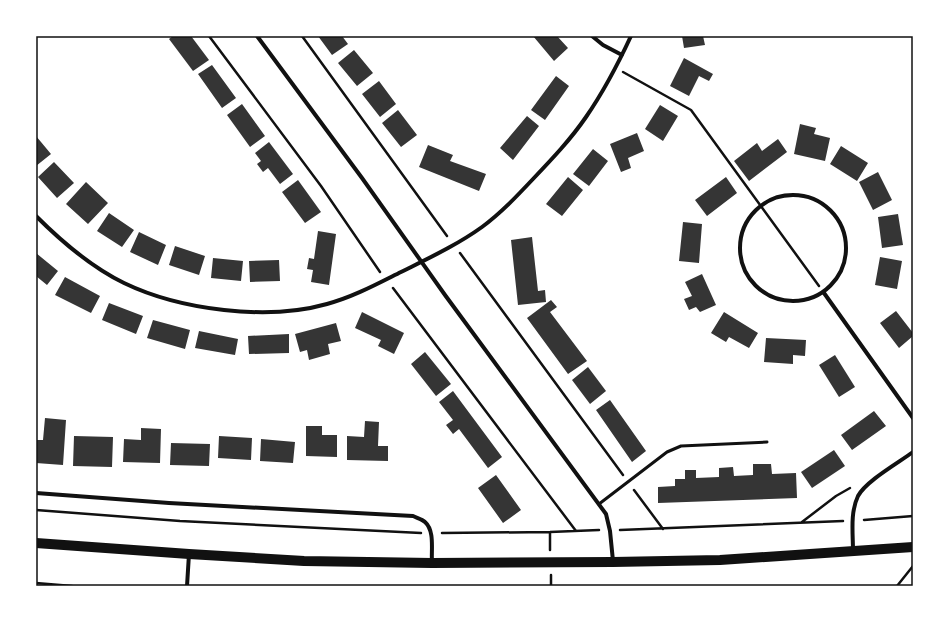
<svg xmlns="http://www.w3.org/2000/svg" width="949" height="622" font-family="'Sofia Sans Condensed',sans-serif">
<style>
.building{fill:#353535}
.lines{fill:none;stroke-linecap:round;stroke-linejoin:round}
.path{stroke:#111;stroke-width:2.5}
.service{stroke:#111;stroke-width:3}
.minor{stroke:#111;stroke-width:4}
.primary{stroke:#111;stroke-width:10}
.neatline{fill:none;stroke:#111;stroke-width:1.5}
</style>
<rect width="100%" height="100%" fill="#fff"/>
<path class="building" d="M173 36H191L209 60 193 71 169 39Z
M318 36H342L348 44 332 55Z
M533 36H557L568 48 554 61Z
M682 36H703L705 45 684 48Z
M354 50 373 73 357 86 338 63Z
M684 58 713 74 709 81 699 76 689 96 670 86Z
M212 65 236 98 222 108 198 74Z
M556 76 569 86 545 120 531 110Z
M379 81 396 104 380 117 362 94Z
M242 104 265 136 250 147 227 115Z
M660 105 678 116 663 141 645 129Z
M398 110 417 135 401 147 382 123Z
M527 116 539 126 513 160 500 148Z
M800 124 816 128 814 134 830 138 825 161 794 154Z
M637 133 644 151 628 158 631 168 621 172 610 144Z
M36 136 51 154 36 166Z
M778 139 787 152 749 181 734 161 757 143 762 151Z
M269 142 293 174 280 184 268 168 263 172 257 164 261 161 255 153Z
M428 145 453 155 450 161 486 174 479 191 419 167Z
M841 146 868 163 857 181 830 164Z
M593 149 608 161 589 186 573 174Z
M54 162 74 183 57 198 38 177Z
M878 172 892 200 873 210 859 182Z
M568 177 583 190 562 216 546 204Z
M726 177 737 193 707 216 695 200Z
M298 180 321 212 305 223 282 192Z
M86 182 108 203 88 224 66 204Z
M109 213 134 230 122 247 97 231Z
M898 214 903 245 882 248 878 217Z
M683 222 702 224 699 263 679 261Z
M318 231 336 234 329 285 311 282 313 270 307 269 309 258 314 259Z
M139 232 166 245 158 265 130 252Z
M532 237 538 291 545 290 546 302 518 305 511 240Z
M175 246 205 256 199 275 169 265Z
M36 253 58 271 47 285 36 276Z
M880 257 902 261 897 289 875 285Z
M213 258 243 261 241 281 211 278Z
M279 260 280 281 250 282 249 261Z
M702 274 716 305 700 312 696 307 689 310 684 299 692 296 685 282Z
M65 277 100 296 91 313 55 295Z
M551 300 557 307 550 312 587 361 568 374 527 318Z
M109 303 143 316 136 334 102 320Z
M896 311 913 333V336L899 348 880 323Z
M362 312 404 333 394 354 378 346 381 340 355 328Z
M724 312 758 333 749 348 729 337 726 342 711 333Z
M153 320 190 330 185 349 147 338Z
M336 323 341 341 328 344 330 354 309 360 307 350 300 352 295 334Z
M199 331 238 339 235 355 195 348Z
M289 334V353L249 354 248 336Z
M766 338 806 340 805 356 793 355V364L764 362Z
M425 352 451 384 436 396 411 364Z
M835 355 855 387 839 397 819 365Z
M588 367 606 391 590 404 572 380Z
M453 391 502 457 488 468 459 429 453 434 446 425 453 420 439 402Z
M610 400 646 451 632 462 596 410Z
M874 411 886 426 852 450 841 435Z
M45 418 66 420 63 465 36 463V440H43Z
M365 421 379 422 378 446H388V461L347 460V436L364 437Z
M306 426H322V435H337V457L306 456Z
M141 428 161 429 160 463 123 462 124 439 141 440Z
M74 436 113 437 112 467 73 466Z
M219 436 252 438 251 460 218 458Z
M261 439 295 442 293 463 260 461Z
M171 443 210 444 209 466 170 465Z
M834 450 845 466 812 488 801 472Z
M753 464H771L772 474 796 473 797 498 658 503V487L675 486V479H685V470H696V478L719 477V468L733 467 734 476 753 475Z
M496 475 521 510 503 523 478 488Z"/>
<g class="lines">
<path class="path" d="M209 36 321 186 380 272
M302 36 447 236
M623 72 691 110 819 286
M460 253 623 475
M393 288 576 531
M634 490 663 529
M36 510 180 521 421 533
M864 520 913 516
M802 522 836 496 850 488
M620 530 843 521
M550 532V550
M442 533 550 532 599 530
M551 575V586
M36 583 72 586
M897 586 913 566"/>
<path class="service" d="M599 504 667 452 681 446 767 442"/>
<path class="minor" d="M257 36 362 178 445 295 606 514 610 531 613 561
M592 36 603 45 622 55
M740 248a53 53 0 1 1 106 0a53 53 0 1 1-106 0Z
M36 216C62 242 91 267 124 283 180 310 267 321 327 304 353 297 377 284 401 272 429 258 457 245 482 227 501 213 517 196 533 179 552 159 571 139 586 117 604 91 618 64 631 36
M824 293 913 418
M36 493 169 503 413 516C417 518 422 519 425 522 435 531 431 550 432 562
M853 551C853 533 850 513 858 496 866 481 898 463 913 452
M187 586 189 554"/>
<path class="primary" d="M36 543 189 554 304 561 432 563 613 562 720 560 913 547"/>
</g>
<rect width="949" height="622" fill="none" stroke="#ffffff" stroke-width="74"/>
<rect x="37" y="37" width="875" height="548" class="neatline"/>
</svg>
